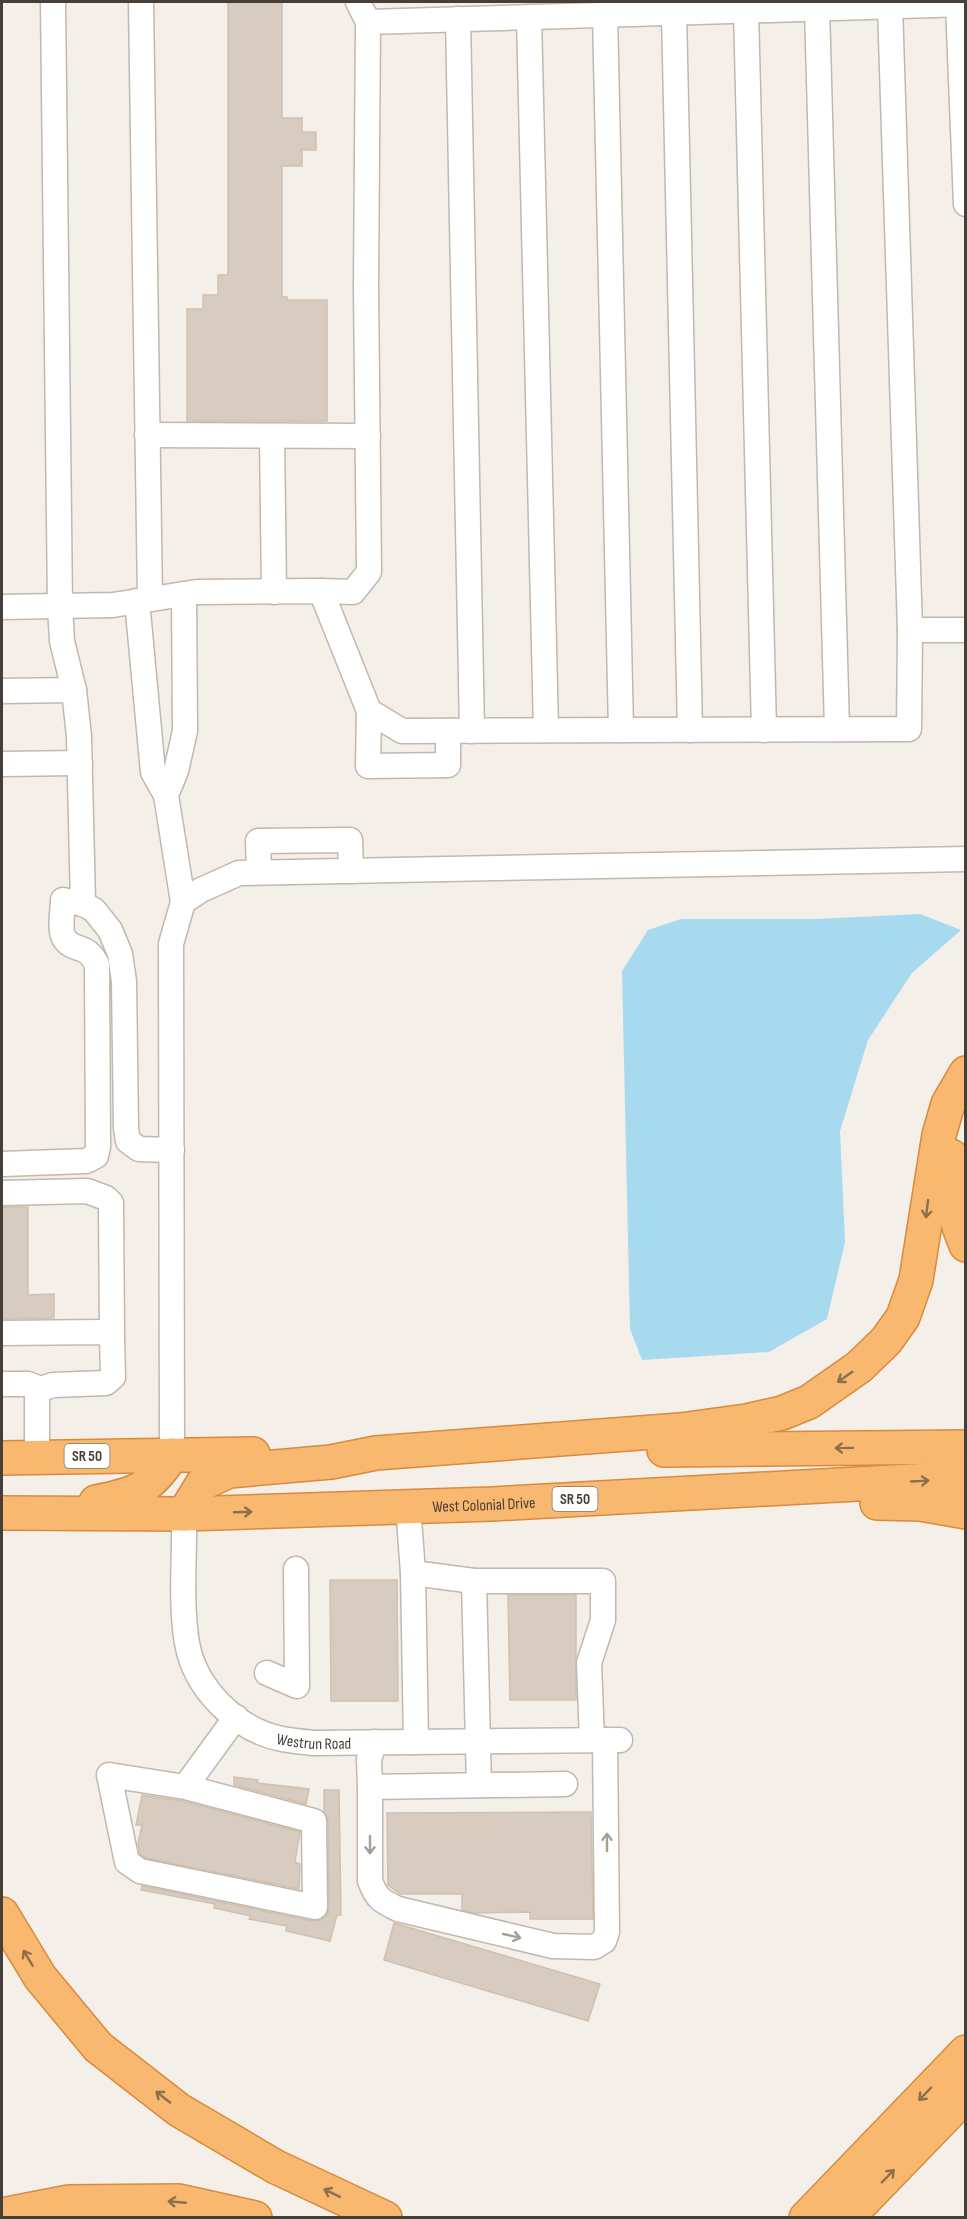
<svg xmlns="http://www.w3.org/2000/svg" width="967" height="2219" font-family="'Sofia Sans Condensed',sans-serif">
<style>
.water{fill:#a7daee}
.building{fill:#d8ccc1;stroke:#cfc0b2;stroke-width:1.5}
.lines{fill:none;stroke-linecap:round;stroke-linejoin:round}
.minor-casing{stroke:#c2b8ae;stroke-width:27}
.highway-casing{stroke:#d88b3e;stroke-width:36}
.minor{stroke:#fff;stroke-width:24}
.highway{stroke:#f8b86f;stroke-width:33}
.oneway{stroke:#8e6f4d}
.oneway2{stroke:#a39f9b}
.labels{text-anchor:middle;stroke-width:4.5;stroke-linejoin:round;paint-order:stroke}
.shield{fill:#fff;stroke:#7e7973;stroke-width:1.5}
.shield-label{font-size:15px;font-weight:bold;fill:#473f37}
.street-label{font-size:16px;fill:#473f37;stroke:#fff}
</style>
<rect width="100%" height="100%" fill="#f4efe8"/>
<path class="water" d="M920 914 961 930 912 973 868 1040 840 1131 845 1242 827 1319 769 1352 642 1360 630 1329 622 971 648 930 681 919H816Z"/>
<path class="building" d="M228 2H282V118H302V132H316V150H302V166H282V297H287V300H327V421H187V309H203V295H218V275H228Z
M2 1207H28V1295L54 1294V1318L2 1319Z
M330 1580H397L398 1701H331Z
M508 1595H576V1700H510Z
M234 1777 258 1780 257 1783 309 1789 306 1804 234 1785Z
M324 1790H339L341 1915H337L330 1941 286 1931 287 1926 249 1919 251 1916 214 1908 215 1904 141 1890 142 1886 312 1921 321 1920 327 1914 329 1907 328 1821 324 1811Z
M142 1795 182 1801 300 1832 295 1862 300 1864 299 1889 146 1858 140 1854 138 1843 142 1825H136Z
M591 1812 593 1919H530V1912L475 1913 462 1910V1894H400L388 1885 387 1813Z
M394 1923 600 1984 588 2021 384 1960Z"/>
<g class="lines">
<g class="minor-casing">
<g id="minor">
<path d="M53 2 60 606 62 641 74 690 79 736 83 904"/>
<path d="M141 2 150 599"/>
<path d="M358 2 368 22 966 4"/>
<path d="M958 4 966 204"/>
<path d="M890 6 910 630"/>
<path d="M817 8 837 729"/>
<path d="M746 10 764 730"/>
<path d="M674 13 690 730"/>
<path d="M605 14 621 730"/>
<path d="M529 17 546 730"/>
<path d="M458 19 472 731"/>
<path d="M147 435 368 436"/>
<path d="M272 436 274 592"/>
<path d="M321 591 353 592 369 572 366 286 368 22"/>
<path d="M137 601 153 772 166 795 176 771 185 731 184 594"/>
<path d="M2 607 113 605 197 592 321 591 369 711 402 731 909 729 910 630H966"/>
<path d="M2 691 74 690"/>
<path d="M369 711 368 766 448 765V731"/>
<path d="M2 764 80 763"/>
<path d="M166 795 183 902"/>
<path d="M259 872 258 841 350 840 351 871"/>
<path d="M2 1164 86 1161 96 1156 98 1147 97 965C88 943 72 952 64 938 59 929 63 910 63 900L83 904 94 910 110 930 120 954 124 981 126 1128 128 1141 139 1149 172 1150"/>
<path d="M2 1193 87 1191 106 1198 111 1203 112 1338"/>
<path d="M2 1333 103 1332 112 1338 113 1377 106 1383 53 1385 41 1389 28 1384H2"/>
<path d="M172 1455 171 944 183 902 201 890 239 873 966 859"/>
<path d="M37 1456V1395L41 1389"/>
<path d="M408 1506 413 1573 474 1581"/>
<path id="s1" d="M184 1514C185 1556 180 1601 187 1643 195 1689 237 1730 282 1739 293 1741 304 1742 314 1743L620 1740"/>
<path d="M413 1573 416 1742"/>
<path d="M267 1673 297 1686 296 1569"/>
<path d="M375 1742 369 1759 370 1787 565 1784"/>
<path d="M479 1785 474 1581H603V1620L589 1663 592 1740"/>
<path d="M185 1787 314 1821 315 1907 140 1871 127 1862 109 1775 185 1787 236 1717"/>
<path d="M370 1787V1881C377 1899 381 1901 398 1909L553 1946 594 1947 604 1941 607 1932 605 1740"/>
</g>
</g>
<g class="highway-casing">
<g id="highway">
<path d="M951 1156C947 1187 954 1217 966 1245"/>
<path d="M664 1450 966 1447"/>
<path d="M2 1458 253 1454"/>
<path d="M96 1502C137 1494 148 1490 172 1455"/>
<path d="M877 1503 920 1504 966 1512"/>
<path id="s2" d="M2 1513 184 1514 492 1504 966 1478"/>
<path d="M184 1514 203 1483 229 1471 331 1462 376 1453 680 1430 746 1421 782 1413 809 1402 859 1367 886 1341 903 1317 916 1280 939 1135 948 1104 966 1073"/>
<path d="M2 1914 40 1977 98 2047 179 2110 276 2167 385 2218"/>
<path d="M2 2215 69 2202 179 2201 255 2218"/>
<path d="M806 2218 966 2052"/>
<path d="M847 2218 966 2095"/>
</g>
</g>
<use href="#minor" class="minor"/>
<use href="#highway" class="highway"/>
</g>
<defs><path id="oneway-shaft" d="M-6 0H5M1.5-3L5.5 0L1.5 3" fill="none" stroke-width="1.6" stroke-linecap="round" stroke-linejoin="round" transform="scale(1.5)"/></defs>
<g class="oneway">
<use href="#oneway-shaft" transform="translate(927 1209) rotate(97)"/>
<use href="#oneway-shaft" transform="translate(845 1377) rotate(145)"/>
<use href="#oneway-shaft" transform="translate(844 1448) rotate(179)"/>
<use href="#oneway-shaft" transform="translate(920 1481) rotate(-3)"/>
<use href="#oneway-shaft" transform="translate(243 1512) rotate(-2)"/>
<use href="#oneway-shaft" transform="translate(28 1958) rotate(-121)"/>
<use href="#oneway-shaft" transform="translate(925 2094) rotate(134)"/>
<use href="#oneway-shaft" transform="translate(163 2097) rotate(-142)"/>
<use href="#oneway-shaft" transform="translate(888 2176) rotate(-46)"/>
<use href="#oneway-shaft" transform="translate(332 2193) rotate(-155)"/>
<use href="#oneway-shaft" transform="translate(177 2202) rotate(-175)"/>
</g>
<g class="oneway2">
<use href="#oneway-shaft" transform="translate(607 1842) rotate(-90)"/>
<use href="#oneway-shaft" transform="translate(370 1845) rotate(90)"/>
<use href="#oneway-shaft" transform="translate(512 1936) rotate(13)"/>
</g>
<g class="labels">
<g class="shield">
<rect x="64.5" y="1444" width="45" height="24" rx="4.5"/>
<rect x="552.5" y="1487" width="45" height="24" rx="4.5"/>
</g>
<g class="shield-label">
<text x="87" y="1461">SR 50</text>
<text x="575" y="1504">SR 50</text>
</g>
<g class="street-label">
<text dy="6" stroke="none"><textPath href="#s2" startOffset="482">West Colonial Drive</textPath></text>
<text dy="6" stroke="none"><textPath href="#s1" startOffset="304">Westrun Road</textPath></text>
</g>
</g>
<rect width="967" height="2219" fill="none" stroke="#473f37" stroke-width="6"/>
</svg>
